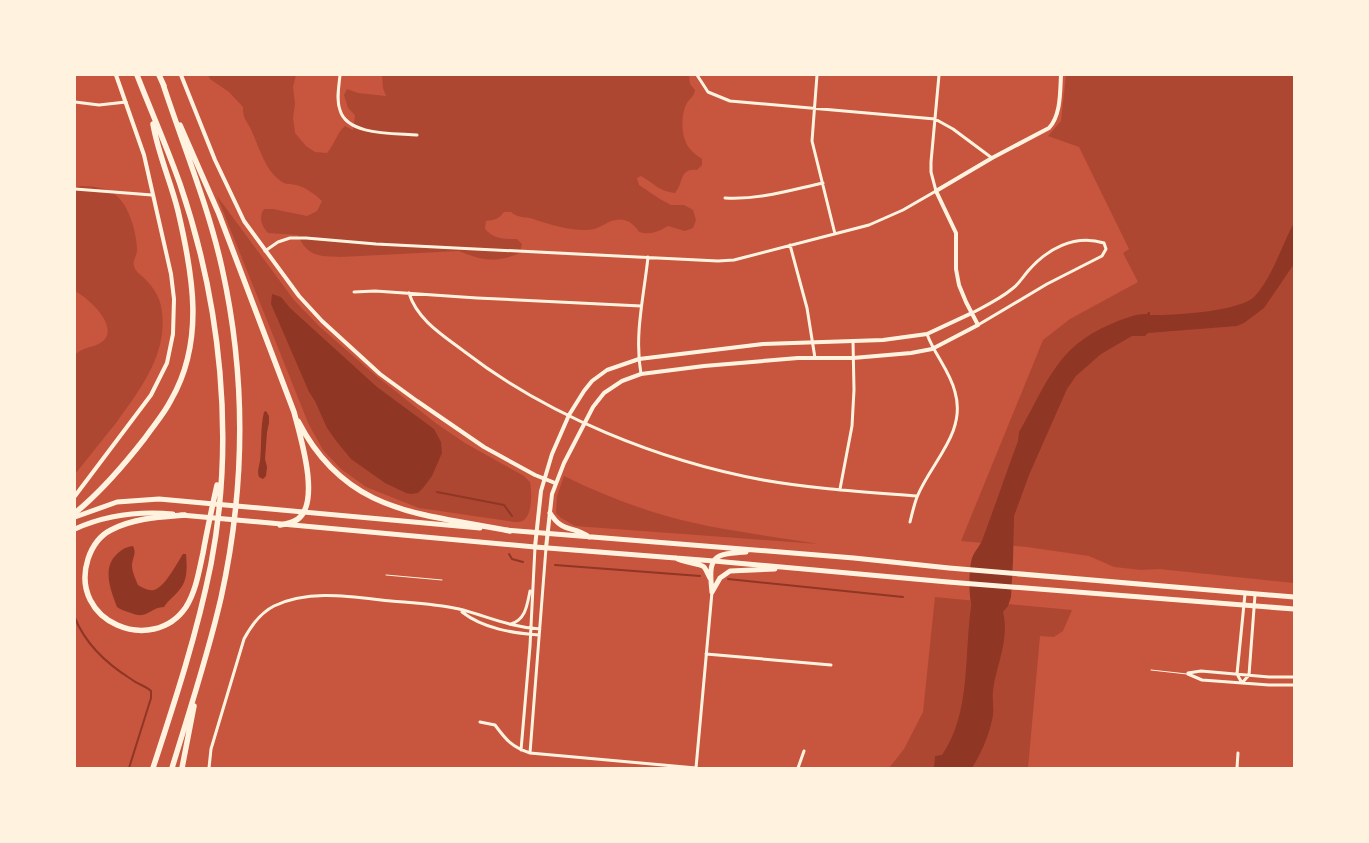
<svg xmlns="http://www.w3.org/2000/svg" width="1369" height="843" font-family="Jost,sans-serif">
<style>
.green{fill:#ae4732}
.water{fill:#8f3625}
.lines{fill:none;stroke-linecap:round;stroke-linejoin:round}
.stream{stroke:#8f3625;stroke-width:2}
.service{stroke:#fff3e0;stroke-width:1}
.minor{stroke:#fff3e0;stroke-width:3}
.tertiary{stroke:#fff3e0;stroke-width:4}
.primary{stroke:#fff3e0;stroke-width:5}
.motorway{stroke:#fff3e0;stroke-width:5.5}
</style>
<rect width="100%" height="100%" fill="#c8553d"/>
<path class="green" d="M208 75H296L293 87 295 104 293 118 295 133 306 146 315 152 327 153C335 144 336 134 345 126L353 130 355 115 348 108 344 95 347 89 358 93 386 96 383 88 382 75H689L690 84 695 90C694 97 690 98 687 103 680 115 681 139 690 149 693 153 698 156 702 159V165L697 170C679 168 684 183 675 193 658 191 655 184 641 176L637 178 639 185 660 199 671 205H684L693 210 696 220 693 228 685 231 668 226C658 232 650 235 639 232 634 224 626 218 616 220 608 221 602 227 594 229 578 233 551 225 536 220 527 216 519 219 511 212H504C499 219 495 220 486 221L485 229C494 239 503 239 517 239L522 244 520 253C497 263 483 261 459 251L340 257C320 256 307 257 298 235L268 233C262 226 258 218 264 209H273L307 216 317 211 322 201C315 194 305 187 296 185 292 184 288 185 284 183 266 173 260 149 252 132 248 121 243 121 243 107L229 92 210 79Z
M1066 75H1294V583L1159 569 1141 570 1114 567 1089 556 1027 547 961 541 1043 340 1070 319 1138 282 1123 253 1129 249 1079 147 1048 136 1061 121Z
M80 186C90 186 101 187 110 191 128 200 136 230 137 248 138 255 132 260 134 266 135 272 142 275 146 280 153 287 159 296 161 306 170 351 141 389 116 423 102 440 89 457 75 474V355C83 346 95 348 103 341 120 326 87 297 75 291V188Z
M217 196 294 300 320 327 375 375 437 424 465 443 524 476 530 482C532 491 532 511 526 518 523 522 519 522 515 522L419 508 366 487 341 469 323 450 309 425Z
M564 476C594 491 625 503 656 513 708 529 765 535 818 544L575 526 561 518 556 513 557 496Z
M935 597 1072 610 1063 631 1054 637 1040 636 1028 768H889L904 749 923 712Z"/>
<path class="water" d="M1294 223V264L1264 308 1244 323 1237 326 1148 333 1145 336H1132L1101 354 1076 376 1067 389 1029 475 1014 516 1013 561 1011 597 1008 606 1003 612C1010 639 996 666 993 691 992 699 994 707 993 715 990 733 982 752 972 768H934L935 756 942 755C971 713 964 656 971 607 972 603 970 600 970 596 969 585 969 569 972 558 975 550 981 545 983 538 995 506 1006 473 1018 441L1019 432C1047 384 1056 347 1111 324 1123 319 1134 314 1147 314L1148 312H1150V315C1171 316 1240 311 1254 297 1273 277 1281 246 1294 223Z
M272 294 281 297 290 308 377 387 434 429 441 442 442 453 432 476 423 488 418 493 411 494 406 493 385 483 351 459 337 442 327 428 315 401 309 392 271 304Z
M266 411 269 416V423L267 432 265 459 267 467 266 476 263 479 259 477C257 471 259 467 260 461 262 445 260 429 264 412Z
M133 546C137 554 132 558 132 566 132 572 136 580 138 585 143 588 148 591 154 590 165 587 177 563 183 554H186C187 565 188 580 180 589 175 596 169 599 164 607 148 608 148 620 131 613 126 611 121 610 117 607 111 591 102 569 116 555 121 550 125 547 133 546Z"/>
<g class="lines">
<path class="stream" d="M437 492 504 505 512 516
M509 554 512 559 523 562
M555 565 700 576
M728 579 903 597
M75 618C86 645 107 664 131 679 137 684 146 686 151 691V698L129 768"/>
<path class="service" d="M386 575 442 580
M1151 670 1187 674"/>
<path class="minor" d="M340 75C339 86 336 100 340 110 347 136 395 133 417 135
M697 75 708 92 730 101 935 119 953 129 992 158
M817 75 812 141 835 234
M75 102 99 105 126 102
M75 189 152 195
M725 198C759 200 791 190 823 183
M790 245 807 308 815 358
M265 251 278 242 290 238H306L376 244 718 261 734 260 869 225 903 210 936 191 931 172V162L939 75
M354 292 375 291 477 298 641 306
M409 293C417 320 444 336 465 352 548 416 660 461 763 480 814 489 866 492 917 496
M972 313C985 306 1000 299 1012 289 1019 284 1023 277 1028 271 1047 249 1074 234 1104 243L1106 249 1102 256 1047 284 978 325
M641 374C634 335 644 296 648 257
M840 489 852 426 854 390 853 341
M910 522C912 514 914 505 917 497 931 462 967 433 955 392 950 371 934 354 927 334
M462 612C484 629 513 633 539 635
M511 624C526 619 527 605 530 591
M706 654 831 665
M1188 673 1201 671 1269 677H1294
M1188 674 1202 680 1269 685H1294
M1242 683 1249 675 1255 595
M1242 683 1237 674 1245 594
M480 722 495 725C506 740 512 747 530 753L696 768
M521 750 530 646 535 547
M530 753 546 548
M209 768 211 749 244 639C251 626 260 613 274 606 310 589 353 597 391 601 414 603 436 604 459 609 487 616 509 627 540 629
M696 768 712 592
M798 768 804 751
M1237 768 1238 753"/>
<path class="tertiary" d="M181 75 215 160 244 221 299 296 322 321 380 374 417 401 484 447 535 475 555 483
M75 496 151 395 167 363 173 334 174 299 171 274 144 155 116 75
M535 547 541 491 552 454 569 415 584 391 592 381 607 370 639 359 763 344 883 340 927 334 972 313
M546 548 552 494 564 463 593 407 604 393 622 381 641 374 704 366 798 358H853L911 353 932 349 978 325 966 302 959 285 956 269V233L936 191 992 158 1049 128C1061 115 1060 92 1061 75"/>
<path class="primary" d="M550 513C563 534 573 525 589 537
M181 515 535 547 714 561 948 582 1294 609
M75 517 117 502 159 499 480 528
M75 529C106 515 139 511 173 514
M506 530 854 558 949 568 1294 597
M676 558C683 563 700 563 704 567 706 569 708 575 710 578
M712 592 720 578 730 571 775 569
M712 592C708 556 713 554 746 552"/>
<path class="motorway" d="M137 75C151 111 167 147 180 184 221 304 235 439 211 564 197 634 175 701 153 768
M159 75 164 86
M163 84C183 145 208 205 222 268 246 376 245 489 221 598 208 655 189 712 172 768
M180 125 219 214 294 412C300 436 321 501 298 519 293 523 286 524 280 525
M298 421C346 514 419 513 510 531
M75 513C102 491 124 465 145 438 154 425 164 414 171 400 205 341 193 275 178 211 171 182 158 154 153 124
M185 515C160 517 134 518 111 530 99 536 92 547 88 559 68 622 153 656 186 607 196 591 199 571 203 553 207 530 212 508 217 485
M182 768 194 706"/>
</g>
<rect width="1369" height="843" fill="none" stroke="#fff3e0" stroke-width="152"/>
</svg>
